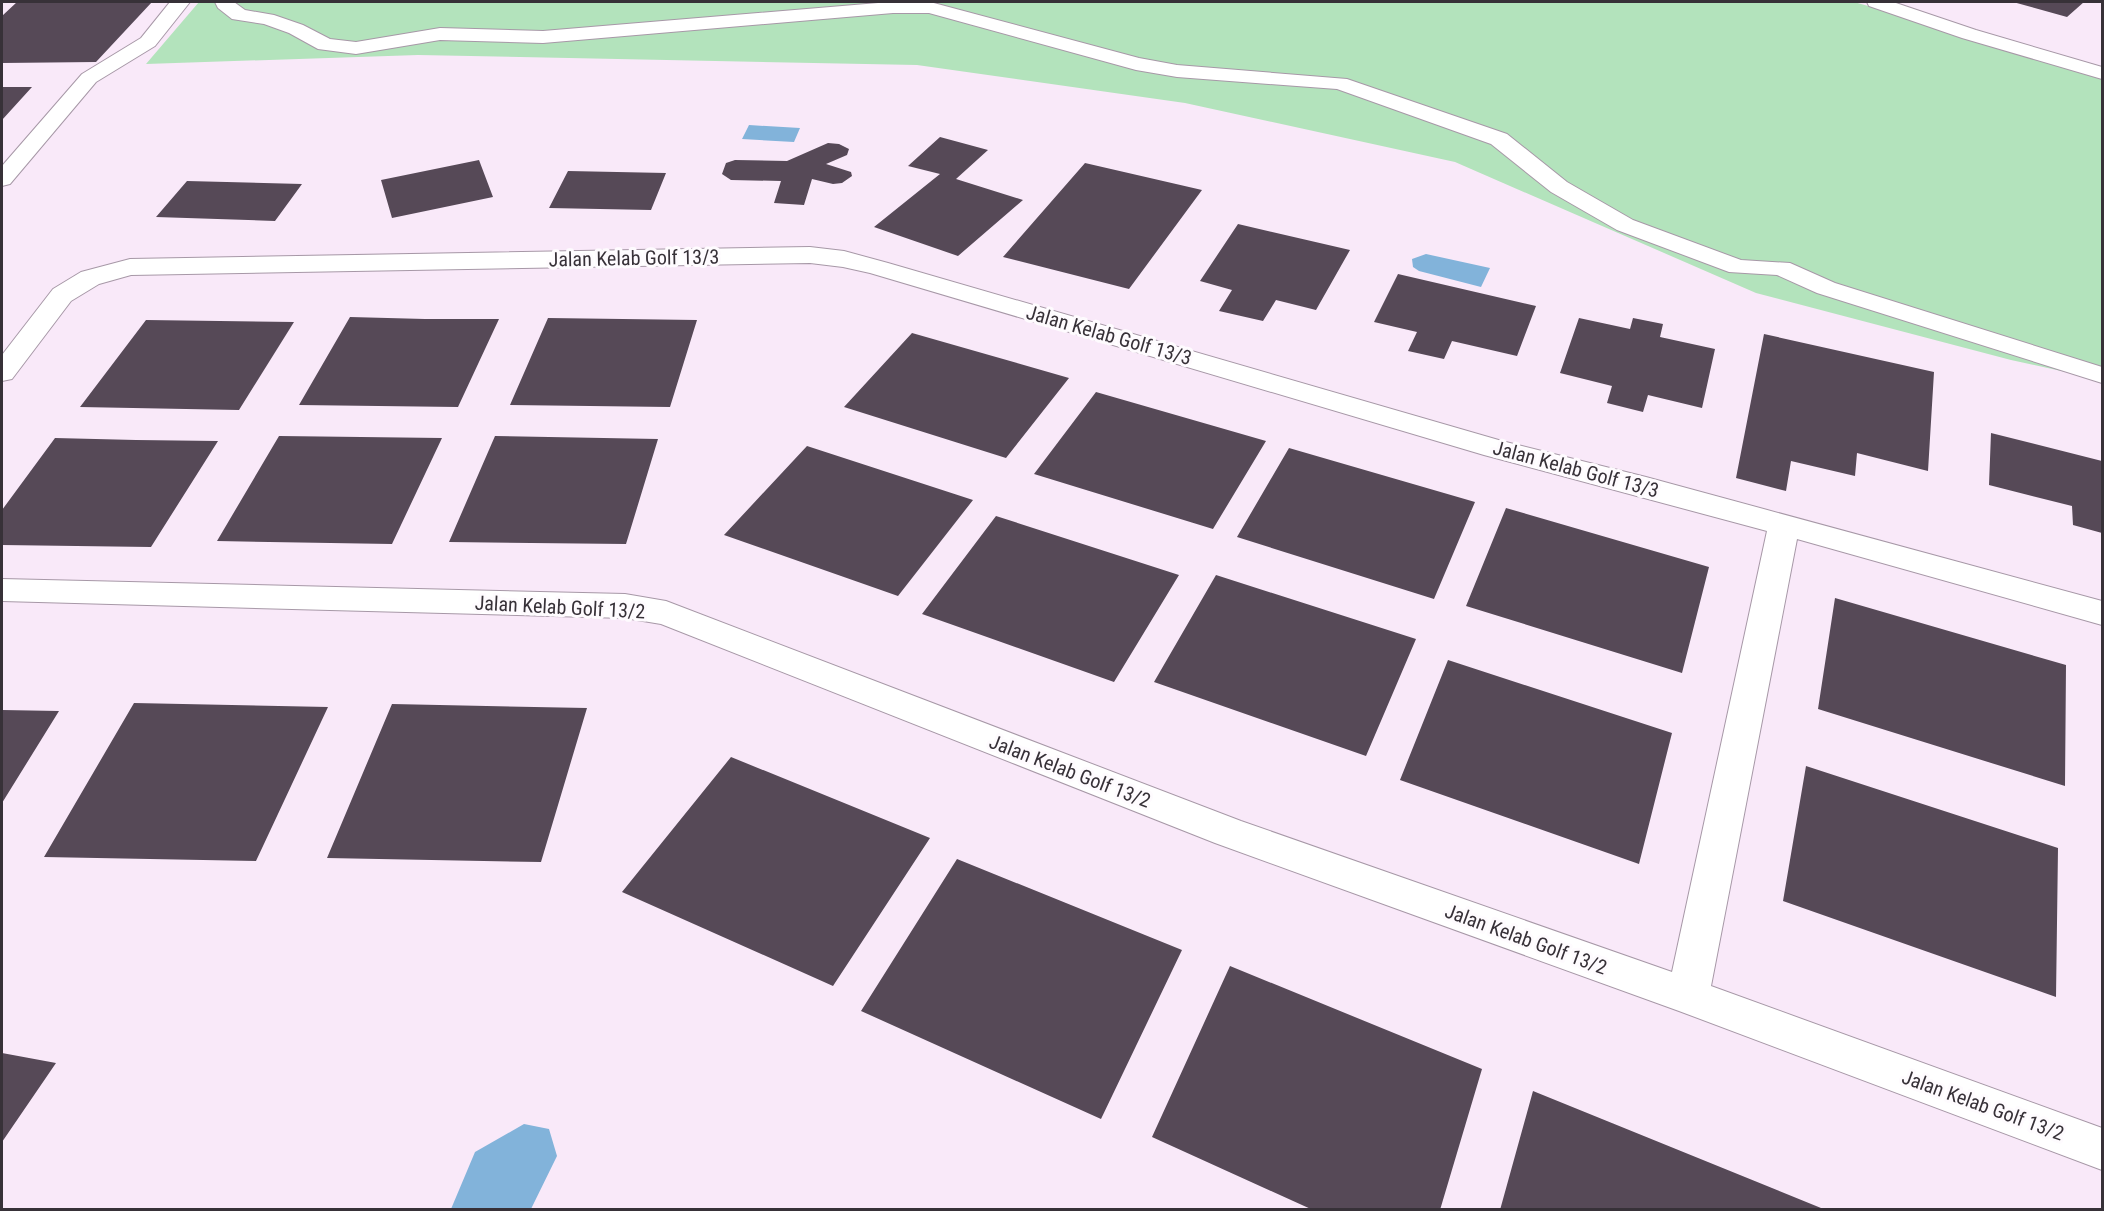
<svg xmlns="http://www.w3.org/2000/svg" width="2104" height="1211" font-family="'Roboto Condensed',sans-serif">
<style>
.green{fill:#b3e3bc}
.water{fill:#82b3da}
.building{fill:#564957}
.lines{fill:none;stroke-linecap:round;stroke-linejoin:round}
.service-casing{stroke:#a798a7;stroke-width:2}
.minor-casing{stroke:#a798a7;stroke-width:2}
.service{fill:#fff;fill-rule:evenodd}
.minor{fill:#fff;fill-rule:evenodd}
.labels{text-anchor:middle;stroke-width:6;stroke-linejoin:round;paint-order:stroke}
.street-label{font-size:20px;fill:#373138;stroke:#fefbfe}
</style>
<rect width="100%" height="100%" fill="#f9e9f9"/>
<path class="green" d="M199 2H1854L2102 72V380L2011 360 1756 293 1455 162 1185 103 917 65 418 55 146 64Z"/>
<path class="water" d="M749 125 800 128 794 142 742 139Z
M1426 254 1490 268 1481 287 1419 271 1413 267 1412 259Z
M524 1124 549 1129 557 1156 531 1209H451L475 1152Z"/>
<path class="building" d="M17 2H152L96 62 2 63V16Z
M2013 2H2084L2067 17Z
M2 87H32L2 120Z
M940 137 988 150 956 179 1023 200 958 256 874 227 940 174 908 166Z
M828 143 839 144 849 149 847 155 826 164 851 172 852 176 842 183 833 184 812 179 804 205 774 203 781 181 731 180 722 174 726 163 735 160 787 161Z
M479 160 493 197 392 218 381 180Z
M1085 163 1202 190 1129 289 1003 257Z
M568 171 666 173 651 210 549 208Z
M187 181 302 184 275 221 156 217Z
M1238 224 1350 250 1316 310 1276 300 1263 321 1219 311 1232 290 1200 281Z
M1398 274 1536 306 1517 356 1452 341 1444 359 1408 351 1417 332 1374 322Z
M350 317 425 319H499L458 407 299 405Z
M548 318 697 320 670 407 510 405Z
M1579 318 1630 329 1633 318 1663 324 1660 337 1715 349 1702 408 1648 395 1643 412 1607 403 1612 386 1560 373Z
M146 320 294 322 239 410 80 407Z
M912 333 989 355 1069 378 1006 458 844 407Z
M1764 334 1934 372 1928 471 1857 453 1855 476 1791 461 1786 491 1736 478Z
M1096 392 1266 441 1213 529 1034 474Z
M1991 433 2102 461V533L2073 525 2072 506 1989 485Z
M279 436 361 437 442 438 392 544 217 541Z
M495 436 658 439 626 544 449 542Z
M55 438 136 440 218 441 151 547 2 545V510Z
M807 446 973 500 898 596 724 535Z
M1289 448 1475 502 1434 599 1237 537Z
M1506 508 1709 567 1682 673 1466 606Z
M996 516 1179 575 1114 682 922 614Z
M1216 575 1416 639 1366 756 1154 682Z
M1835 598 2066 665 2065 786 1818 709Z
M1448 660 1672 733 1639 864 1400 780Z
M134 703 328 707 256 861 44 857Z
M392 704 587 708 541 862 327 858Z
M2 710 59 711 2 803Z
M731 757 930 838 833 986 622 892Z
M1806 766 2058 848 2056 997 1783 901Z
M957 859 1182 950 1101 1119 861 1011Z
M1230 966 1482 1069 1440 1210H1313L1152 1137Z
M2 1053 56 1063 2 1142Z
M1533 1091 1821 1208V1210H1500Z"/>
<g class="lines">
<g class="service-casing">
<path id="service" d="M170 2H190L155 46 96 82 10 184 2 186V166L82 74 141 38Z
M215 2H234L245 10 274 15 303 25 330 39 356 42 440 28 543 31 890 2H930L1139 58 1177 65 1347 79 1507 134 1567 182 1633 220 1741 260 1790 263 1835 283 2102 367V383L1817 293 1777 275 1729 272 1617 230 1551 192 1491 144 1337 89 1177 77 1136 70 929 13H893L543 43 440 40 356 54 318 49 289 33 264 24 232 19 218 8Z
M1867 2H1893L1976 30 2102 67V79L1962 38 1869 6Z"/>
</g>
<g class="minor-casing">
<path id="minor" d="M810 247 844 251 888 263 1502 441 1646 477 2102 601V625L1797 539 1711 986 2102 1128V1170L1679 1011 1215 843 661 624 625 618 2 601V579L625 594 666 601 1241 821 1672 972 1767 531 1484 455 870 273 843 267 810 263 131 275 99 284 71 301 12 379 2 381V355L53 289 81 272 130 259Z"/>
</g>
<use href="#service" class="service"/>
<use href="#minor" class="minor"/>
</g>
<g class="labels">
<g class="street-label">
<text transform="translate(634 258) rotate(-1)" y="7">Jalan Kelab Golf 13/3</text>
<text transform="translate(1109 335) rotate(16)" y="7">Jalan Kelab Golf 13/3</text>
<text transform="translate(1576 469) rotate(15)" y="7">Jalan Kelab Golf 13/3</text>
<text transform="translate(560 607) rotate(3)" y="7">Jalan Kelab Golf 13/2</text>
<text transform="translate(1070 771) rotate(21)" y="7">Jalan Kelab Golf 13/2</text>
<text transform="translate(1526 939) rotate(20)" y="7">Jalan Kelab Golf 13/2</text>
<text transform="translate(1983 1105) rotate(20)" y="7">Jalan Kelab Golf 13/2</text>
</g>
</g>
<rect width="2104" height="1211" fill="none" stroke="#373138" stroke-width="6"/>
</svg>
